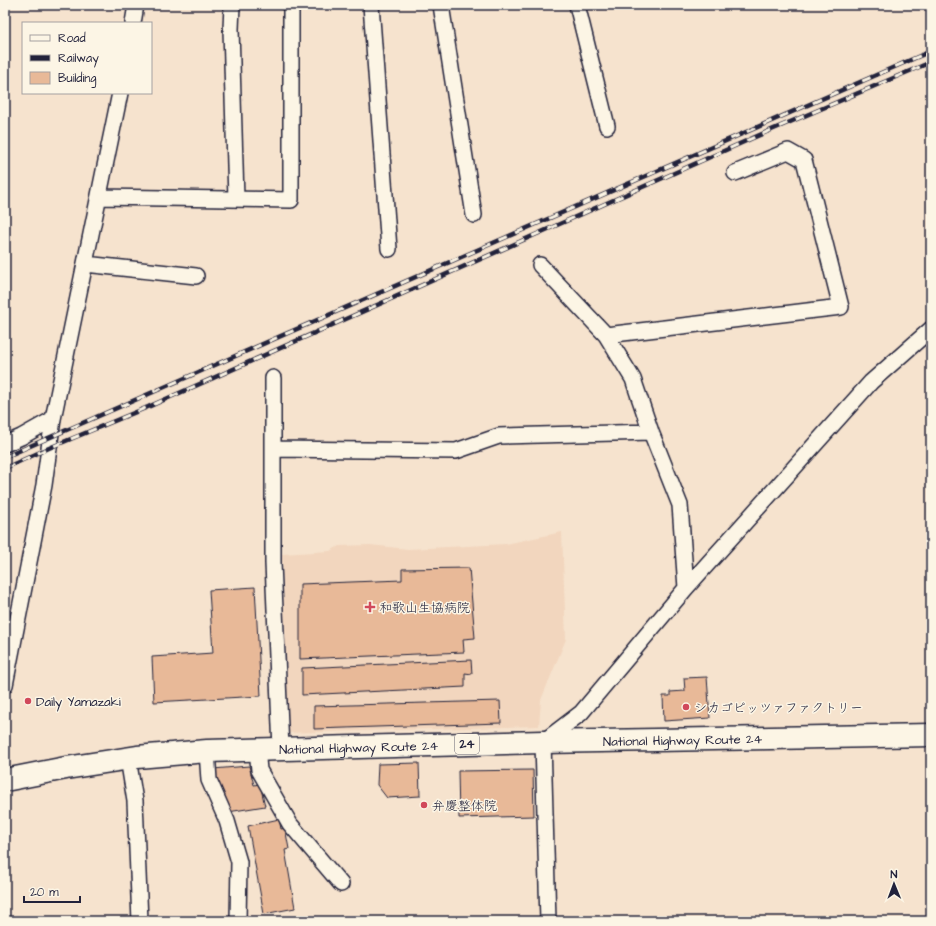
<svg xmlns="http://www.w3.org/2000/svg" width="936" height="926" font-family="'Architects Daughter','Klee One',sans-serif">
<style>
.built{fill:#f2d6be}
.building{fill:#e8b998;stroke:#22223b}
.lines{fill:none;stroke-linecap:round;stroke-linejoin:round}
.minor-casing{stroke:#22223b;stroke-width:18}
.trunk-casing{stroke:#22223b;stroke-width:25}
.minor{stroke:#fcf5e5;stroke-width:15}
.trunk{stroke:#fcf5e5;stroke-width:22}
.rail-casing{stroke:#22223b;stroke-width:4.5}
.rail{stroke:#fcf5e5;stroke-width:3;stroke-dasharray:9;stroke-linecap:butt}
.poi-dot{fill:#d1495b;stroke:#fcf5e5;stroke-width:1.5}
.labels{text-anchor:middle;stroke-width:3;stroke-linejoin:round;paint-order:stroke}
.shield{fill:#fcf5e5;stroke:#63616e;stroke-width:1}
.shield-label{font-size:12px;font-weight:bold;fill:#22223b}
.poi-label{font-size:13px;fill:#22223b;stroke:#fcf5e5;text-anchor:start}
.street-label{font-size:13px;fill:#22223b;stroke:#fcf5e5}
</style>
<rect width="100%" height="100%" fill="#f6e3ce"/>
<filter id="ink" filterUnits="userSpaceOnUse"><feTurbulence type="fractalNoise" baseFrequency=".025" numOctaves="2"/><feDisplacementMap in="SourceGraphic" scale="8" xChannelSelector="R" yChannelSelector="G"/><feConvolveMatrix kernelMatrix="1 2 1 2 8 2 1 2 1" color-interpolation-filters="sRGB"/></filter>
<g filter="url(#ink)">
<path class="built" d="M562 532 566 639 541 700 539 726 285 733 284 703 287 676 282 554 330 551 339 546 370 545 408 549 506 544Z"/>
<path class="building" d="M469 568 475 638 463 639 464 652 300 659V584L402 580V569Z
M255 587 261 696 154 702 152 657 213 653 209 590Z
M471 660 472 674 465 673V687L302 695V668Z
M707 677 710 718 664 721 663 696H670V692L685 691 684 678Z
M500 701 501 723 314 729V706Z
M419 763 420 796 387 798 377 785 378 764Z
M249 766 254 785 260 784 265 806 228 812 213 769Z
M533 770 534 816 459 818 458 771Z
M279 819 281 829 285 828 289 849 285 850 295 908 264 914 248 826Z"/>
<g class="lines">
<g class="minor-casing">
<path id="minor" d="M232 5 231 29 236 199
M371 5 389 249
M441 5 474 215
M577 5 607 126
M133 23 136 5
M99 197 291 200V5
M85 264 196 276
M540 265 606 335 633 379 651 432 680 505 686 588
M606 335 841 307 804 160 788 151 735 173
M273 378V563L281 749
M5 444 21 437 53 419
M273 449 456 451 499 436 651 432
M5 685 44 485 53 419 120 93
M257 749 259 770 290 824 341 884
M207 751 209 780 227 821 239 862 238 921
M128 758 135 801 140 921
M548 921 543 742 581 713 686 588 871 382 931 329"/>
</g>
<g class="trunk-casing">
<g id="trunk">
<path id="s1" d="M5 780 66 768 137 757 207 751 543 742 931 735"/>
</g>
</g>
<use href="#minor" class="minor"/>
<use href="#trunk" class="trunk"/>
<g class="rail-casing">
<path id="rail" d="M5 457 931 51
M5 468 49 448 148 407 755 137 931 62"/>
</g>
<use href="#rail" class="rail"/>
</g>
</g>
<g class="poi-dot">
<path d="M368 601h4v4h4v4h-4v4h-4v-4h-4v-4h4z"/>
<circle cx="28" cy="701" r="4"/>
<circle cx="686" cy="707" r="4"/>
<circle cx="424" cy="805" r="4"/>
</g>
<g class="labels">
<rect class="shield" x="455" y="734" width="24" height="20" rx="3"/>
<g class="shield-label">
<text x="467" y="748">24</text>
</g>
<g class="poi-label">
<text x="379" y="612">和歌山生協病院</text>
<text x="36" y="706">Daily Yamazaki</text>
<text x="694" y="712">シカゴピッツァファクトリー</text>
<text x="432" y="810">弁慶整体院</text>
</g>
<g class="street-label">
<text dy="5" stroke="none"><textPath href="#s1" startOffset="680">National Highway Route 24</textPath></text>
<text dy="5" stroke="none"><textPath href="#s1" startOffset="356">National Highway Route 24</textPath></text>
</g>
</g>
<rect width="936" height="926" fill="none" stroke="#fcf5e5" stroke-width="20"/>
<rect x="10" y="10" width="916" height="906" fill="none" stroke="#22223b" stroke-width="1.5" filter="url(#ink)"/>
<rect x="22" y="22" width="130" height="72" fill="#fcf5e5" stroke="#a5a1a1"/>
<rect x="30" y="35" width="20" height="6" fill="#fcf5e5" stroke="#a5a1a1"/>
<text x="58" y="42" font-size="12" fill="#22223b">Road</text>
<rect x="30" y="55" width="20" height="6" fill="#22223b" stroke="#a5a1a1"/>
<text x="58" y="62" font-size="12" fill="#22223b">Railway</text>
<rect x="30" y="72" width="20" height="12" fill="#e8b998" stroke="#a5a1a1"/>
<text x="58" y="82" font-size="12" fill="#22223b">Building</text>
<g transform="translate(894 884) rotate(359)" stroke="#fcf5e5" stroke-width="3" paint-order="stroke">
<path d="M0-3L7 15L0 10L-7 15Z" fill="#22223b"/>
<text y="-6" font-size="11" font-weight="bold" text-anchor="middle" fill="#22223b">N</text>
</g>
<path d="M24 896v6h56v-6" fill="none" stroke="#22223b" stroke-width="2"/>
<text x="30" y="896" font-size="12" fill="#22223b" stroke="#fcf5e5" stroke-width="3" paint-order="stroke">20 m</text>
</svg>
